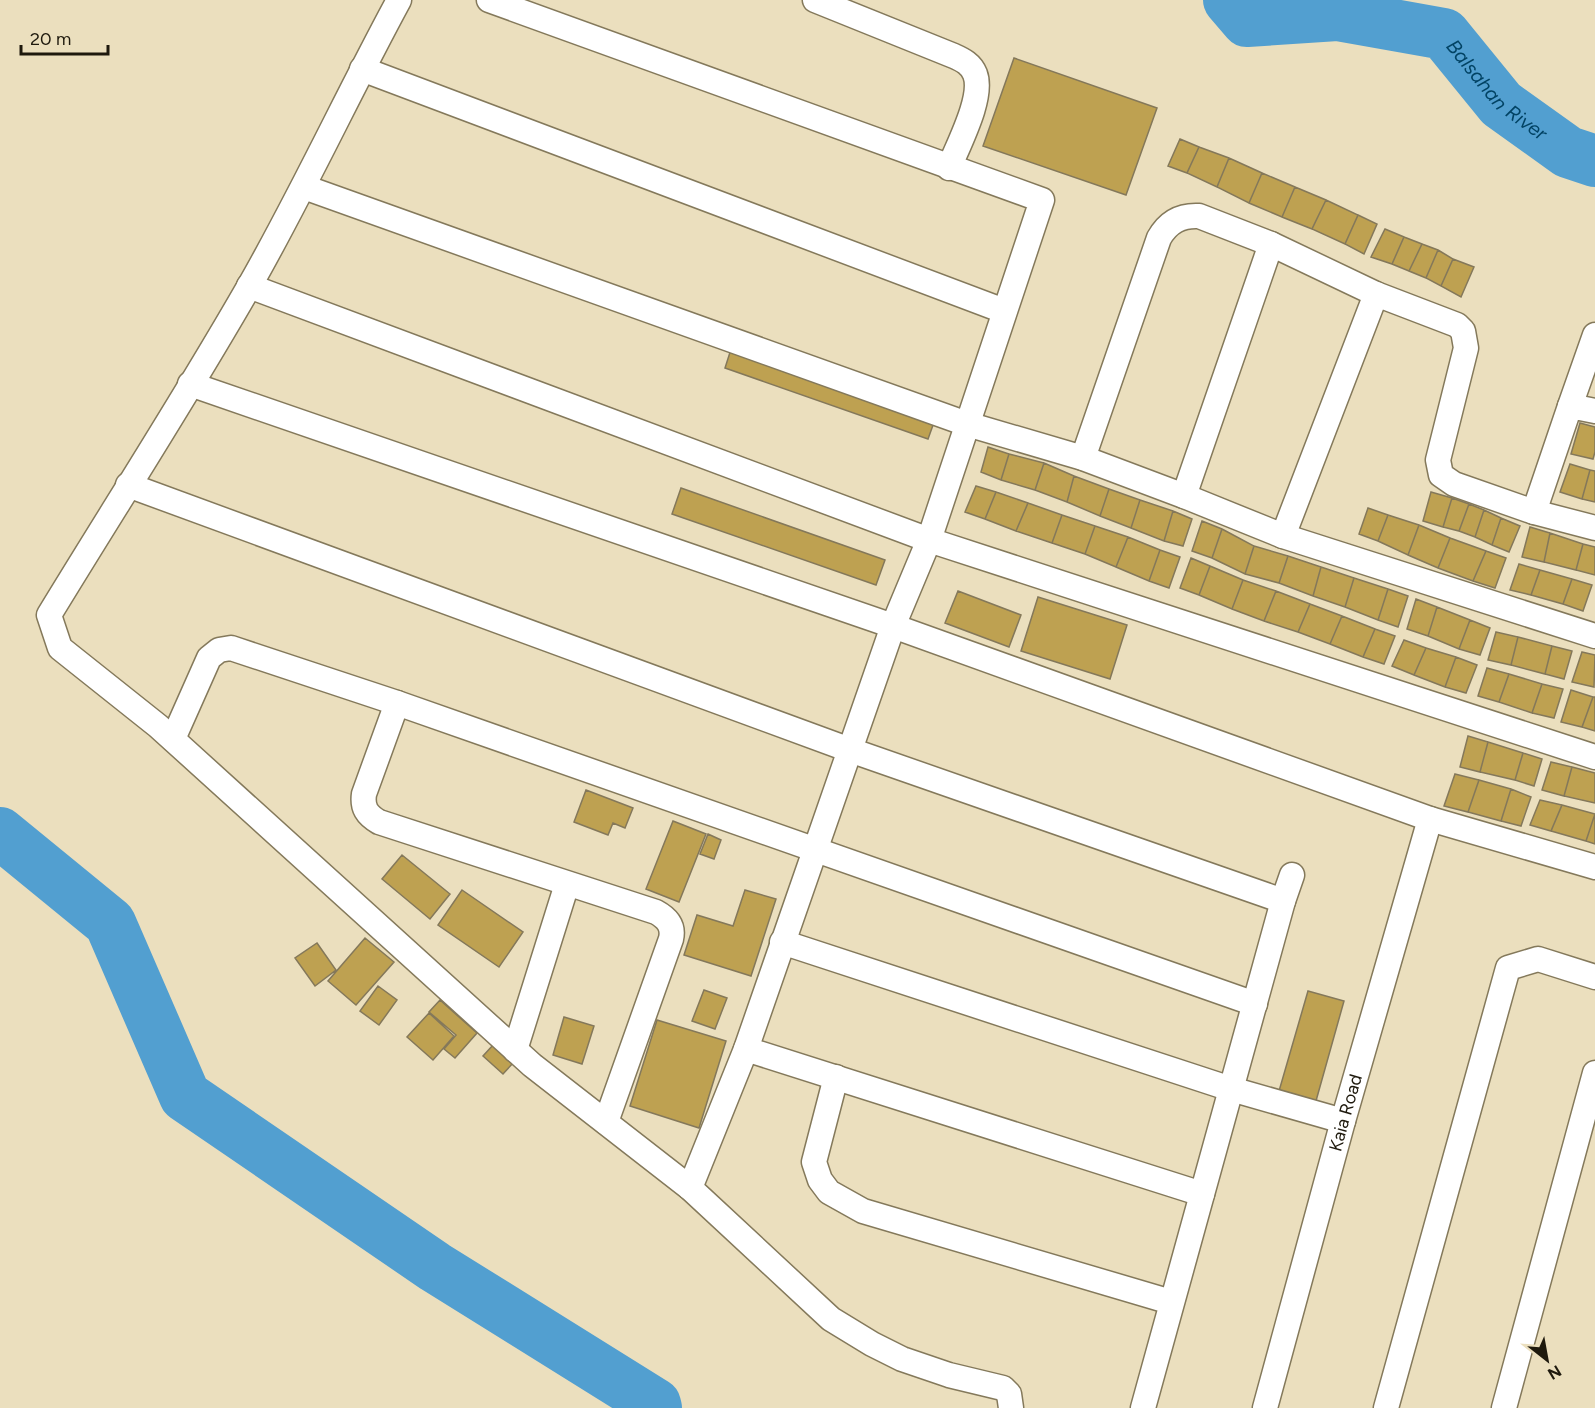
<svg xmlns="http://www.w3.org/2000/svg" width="1595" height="1408" font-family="Figtree,sans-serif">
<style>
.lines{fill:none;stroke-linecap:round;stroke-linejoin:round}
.river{stroke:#529fd0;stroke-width:52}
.building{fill:#bea151;stroke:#84785a;stroke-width:1.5}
.street-casing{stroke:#84795b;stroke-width:27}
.street{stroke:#fff;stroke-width:24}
.labels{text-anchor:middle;stroke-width:5;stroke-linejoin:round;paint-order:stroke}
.street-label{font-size:18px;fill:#1e190d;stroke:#ebdfbe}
.water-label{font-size:20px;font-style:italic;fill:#024364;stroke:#ebdfbe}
</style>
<rect width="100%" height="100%" fill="#ebdfbe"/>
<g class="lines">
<g class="river">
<path id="s1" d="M1229 0 1247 21 1337 15 1444 34 1501 104 1568 152 1595 161"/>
<path d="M0 833 110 923 185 1096 435 1267 655 1404 656 1408"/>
</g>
</g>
<path class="building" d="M1014 58 1157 108 1126 195 983 146Z
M1180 139 1199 147 1187 173 1168 166Z
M1199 147 1229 158 1217 187 1187 173Z
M1229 158 1262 173 1249 203 1217 187Z
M1262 173 1295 187 1282 217 1249 203Z
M1295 187 1326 200 1312 229 1282 217Z
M1326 200 1358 215 1345 244 1312 229Z
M1358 215 1377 224 1364 254 1345 244Z
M1385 229 1404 237 1392 264 1371 257Z
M1404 237 1422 244 1409 271 1392 264Z
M1422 244 1438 250 1426 278 1409 271Z
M1438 250 1453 259 1441 286 1426 278Z
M1453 259 1474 267 1461 297 1441 286Z
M733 343 937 414 928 439 725 368Z
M1580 423 1595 427V452L1593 459 1571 454Z
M988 447 1009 454 1001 480 981 472Z
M1009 454 1044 463 1035 490 1001 480Z
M1044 463 1074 476 1067 502 1035 490Z
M1570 464 1590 470 1582 499 1560 492Z
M1590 470 1595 471V502L1582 499Z
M1074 476 1109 489 1100 516 1067 502Z
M976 486 996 492 985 519 965 512Z
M681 488 885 560 876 585 672 514Z
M1109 489 1140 500 1131 528 1100 516Z
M996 492 1028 503 1016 531 985 519Z
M1431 492 1452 498 1443 527 1423 521Z
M1452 498 1469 504 1459 531 1443 527Z
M1140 500 1173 511 1164 541 1131 528Z
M1028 503 1062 515 1052 543 1016 531Z
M1469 504 1484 510 1475 537 1459 531Z
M1368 508 1388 515 1378 541 1359 534Z
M1484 510 1501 518 1492 545 1475 537Z
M1173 511 1192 519 1183 546 1164 541Z
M1062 515 1095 526 1085 554 1052 543Z
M1388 515 1419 525 1408 555 1378 541Z
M1501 518 1520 526 1509 552 1492 545Z
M1202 521 1222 529 1212 558 1192 551Z
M1419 525 1450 538 1438 568 1408 555Z
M1095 526 1128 537 1116 567 1085 554Z
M1530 527 1550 533 1544 562 1522 557Z
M1222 529 1254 546 1245 574 1212 558Z
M1550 533 1583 544 1576 570 1544 562Z
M1128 537 1160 550 1149 581 1116 567Z
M1450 538 1486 551 1473 581 1438 568Z
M1583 544 1595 547V575L1576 570Z
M1254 546 1288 556 1279 583 1245 574Z
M1160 550 1180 557 1169 588 1149 581Z
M1486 551 1506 558 1495 588 1473 581Z
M1288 556 1321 567 1313 596 1279 583Z
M1191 558 1210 566 1199 595 1180 588Z
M1519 564 1540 570 1531 595 1510 590Z
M1210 566 1243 580 1232 609 1199 595Z
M1321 567 1354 578 1345 607 1313 596Z
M1540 570 1572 579 1563 604 1531 595Z
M1354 578 1388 589 1378 620 1345 607Z
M1572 579 1592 585 1583 611 1563 604Z
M1243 580 1276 591 1264 621 1232 609Z
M1388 589 1408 596 1398 627 1378 620Z
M958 591 1021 615 1009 647 945 623Z
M1276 591 1310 604 1298 632 1264 621Z
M1038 597 1127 625 1110 679 1021 651Z
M1416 599 1437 607 1428 636 1407 629Z
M1310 604 1342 616 1330 644 1298 632Z
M1437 607 1470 620 1459 649 1428 636Z
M1342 616 1375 629 1363 657 1330 644Z
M1470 620 1490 628 1480 655 1459 649Z
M1375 629 1395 636 1384 664 1363 657Z
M1496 632 1518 637 1511 665 1488 660Z
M1518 637 1552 646 1545 674 1511 665Z
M1404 640 1426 648 1414 675 1392 666Z
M1552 646 1572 651 1564 679 1545 674Z
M1426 648 1456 657 1445 687 1414 675Z
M1582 652 1595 655 1594 687 1572 682Z
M1456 657 1477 665 1466 693 1445 687Z
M1487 668 1509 674 1499 702 1478 696Z
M1509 674 1542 684 1532 713 1499 702Z
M1542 684 1563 689 1554 718 1532 713Z
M1571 690 1593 697 1582 727 1561 722Z
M1593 697H1595V731L1582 727Z
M1468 736 1488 742 1480 772 1460 767Z
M1488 742 1523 753 1515 780 1480 772Z
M1523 753 1542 759 1534 786 1515 780Z
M1551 762 1572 767 1564 796 1542 790Z
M1572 767 1595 773V803L1564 796Z
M1455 774 1479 780 1468 812 1444 806Z
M1479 780 1511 789 1501 821 1468 812Z
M1511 789 1531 797 1521 826 1501 821Z
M586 790 633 808 625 828 613 823 608 835 574 822Z
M1540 800 1562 805 1551 831 1530 825Z
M1562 805 1595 814 1586 841 1551 831Z
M1595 814V844L1586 841Z
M673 821 706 834 679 902 646 889Z
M708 834 721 840 714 859 700 854Z
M402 855 450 894 430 919 382 879Z
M462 890 523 932 499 967 438 925Z
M745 890 776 899 751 976 684 955 697 915 733 926Z
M365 938 394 962 356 1005 328 981Z
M317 943 336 970 315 986 295 958Z
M378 986 397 1000 379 1025 360 1011Z
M704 990 727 998 715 1029 692 1021Z
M1308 991 1344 1001 1314 1108 1277 1098Z
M440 1000 477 1033 455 1058 444 1049 456 1035 429 1012Z
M429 1013 454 1036 433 1060 407 1037Z
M564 1017 594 1026 582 1064 553 1055Z
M657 1020 726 1041 699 1128 630 1106Z
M493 1045 513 1063 503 1074 483 1056Z"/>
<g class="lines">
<g class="street-casing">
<g id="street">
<path d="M399 0C348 94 303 192 250 285 186 397 116 505 49 615L60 648 158 726 532 1065 690 1188 831 1319 872 1344 902 1359 949 1375 1003 1388 1009 1394 1011 1408"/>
<path d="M489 0 1042 200 929 540 893 626 746 1049 690 1188"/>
<path d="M815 0 954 56C963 60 971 64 975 74 984 97 958 145 949 168"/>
<path d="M362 69 1004 311"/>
<path d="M304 187 967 424 1083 458 1184 496 1283 536 1595 636"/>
<path d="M249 286 929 540 1595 757"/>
<path d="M190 384 893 626 1430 819 1595 867"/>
<path d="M1570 406 1595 335"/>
<path d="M1083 458 1159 238C1168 222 1181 215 1199 216L1271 244 1376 294 1457 325 1463 331 1466 348 1438 460 1441 475 1454 484 1534 512 1595 528"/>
<path d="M128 485 850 750 1283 901"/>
<path d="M1184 496 1271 244"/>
<path d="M1534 512 1570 406 1595 411"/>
<path d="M1283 536 1376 294"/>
<path d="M397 703 364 794C362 808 367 815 379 822L656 912C667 918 674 926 671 939L606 1122"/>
<path d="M173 739 209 658 219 650 231 648 397 703 1255 1004"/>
<path d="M782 942 1231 1089 1343 1121"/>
<path d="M746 1049 1202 1194"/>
<path d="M515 1050 567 884"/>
<path d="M836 1077 814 1162 820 1180 829 1192 863 1211 1171 1302"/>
<path d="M1143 1408 1283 901 1292 875"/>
<path id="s2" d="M1265 1408 1343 1121 1430 819"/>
<path d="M1386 1408 1508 968 1538 959 1595 977"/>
<path d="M1504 1408 1595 1073"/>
</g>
</g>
<use href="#street" class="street"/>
</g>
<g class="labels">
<g class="street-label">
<text dy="6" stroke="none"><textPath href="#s2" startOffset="306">Kaia Road</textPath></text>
</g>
<g class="water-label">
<text dy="7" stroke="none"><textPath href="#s1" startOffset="304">Balsahan River</textPath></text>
</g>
</g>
<g transform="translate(1547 1360) rotate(149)" stroke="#ebdfbe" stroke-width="4.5" paint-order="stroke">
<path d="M0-4.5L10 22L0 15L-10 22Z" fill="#1e190d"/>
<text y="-9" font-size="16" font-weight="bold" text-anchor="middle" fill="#1e190d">N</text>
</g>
<path d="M21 45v9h87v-9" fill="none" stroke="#1e190d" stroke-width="3"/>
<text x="30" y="45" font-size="18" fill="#1e190d" stroke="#ebdfbe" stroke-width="4.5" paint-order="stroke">20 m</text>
</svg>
